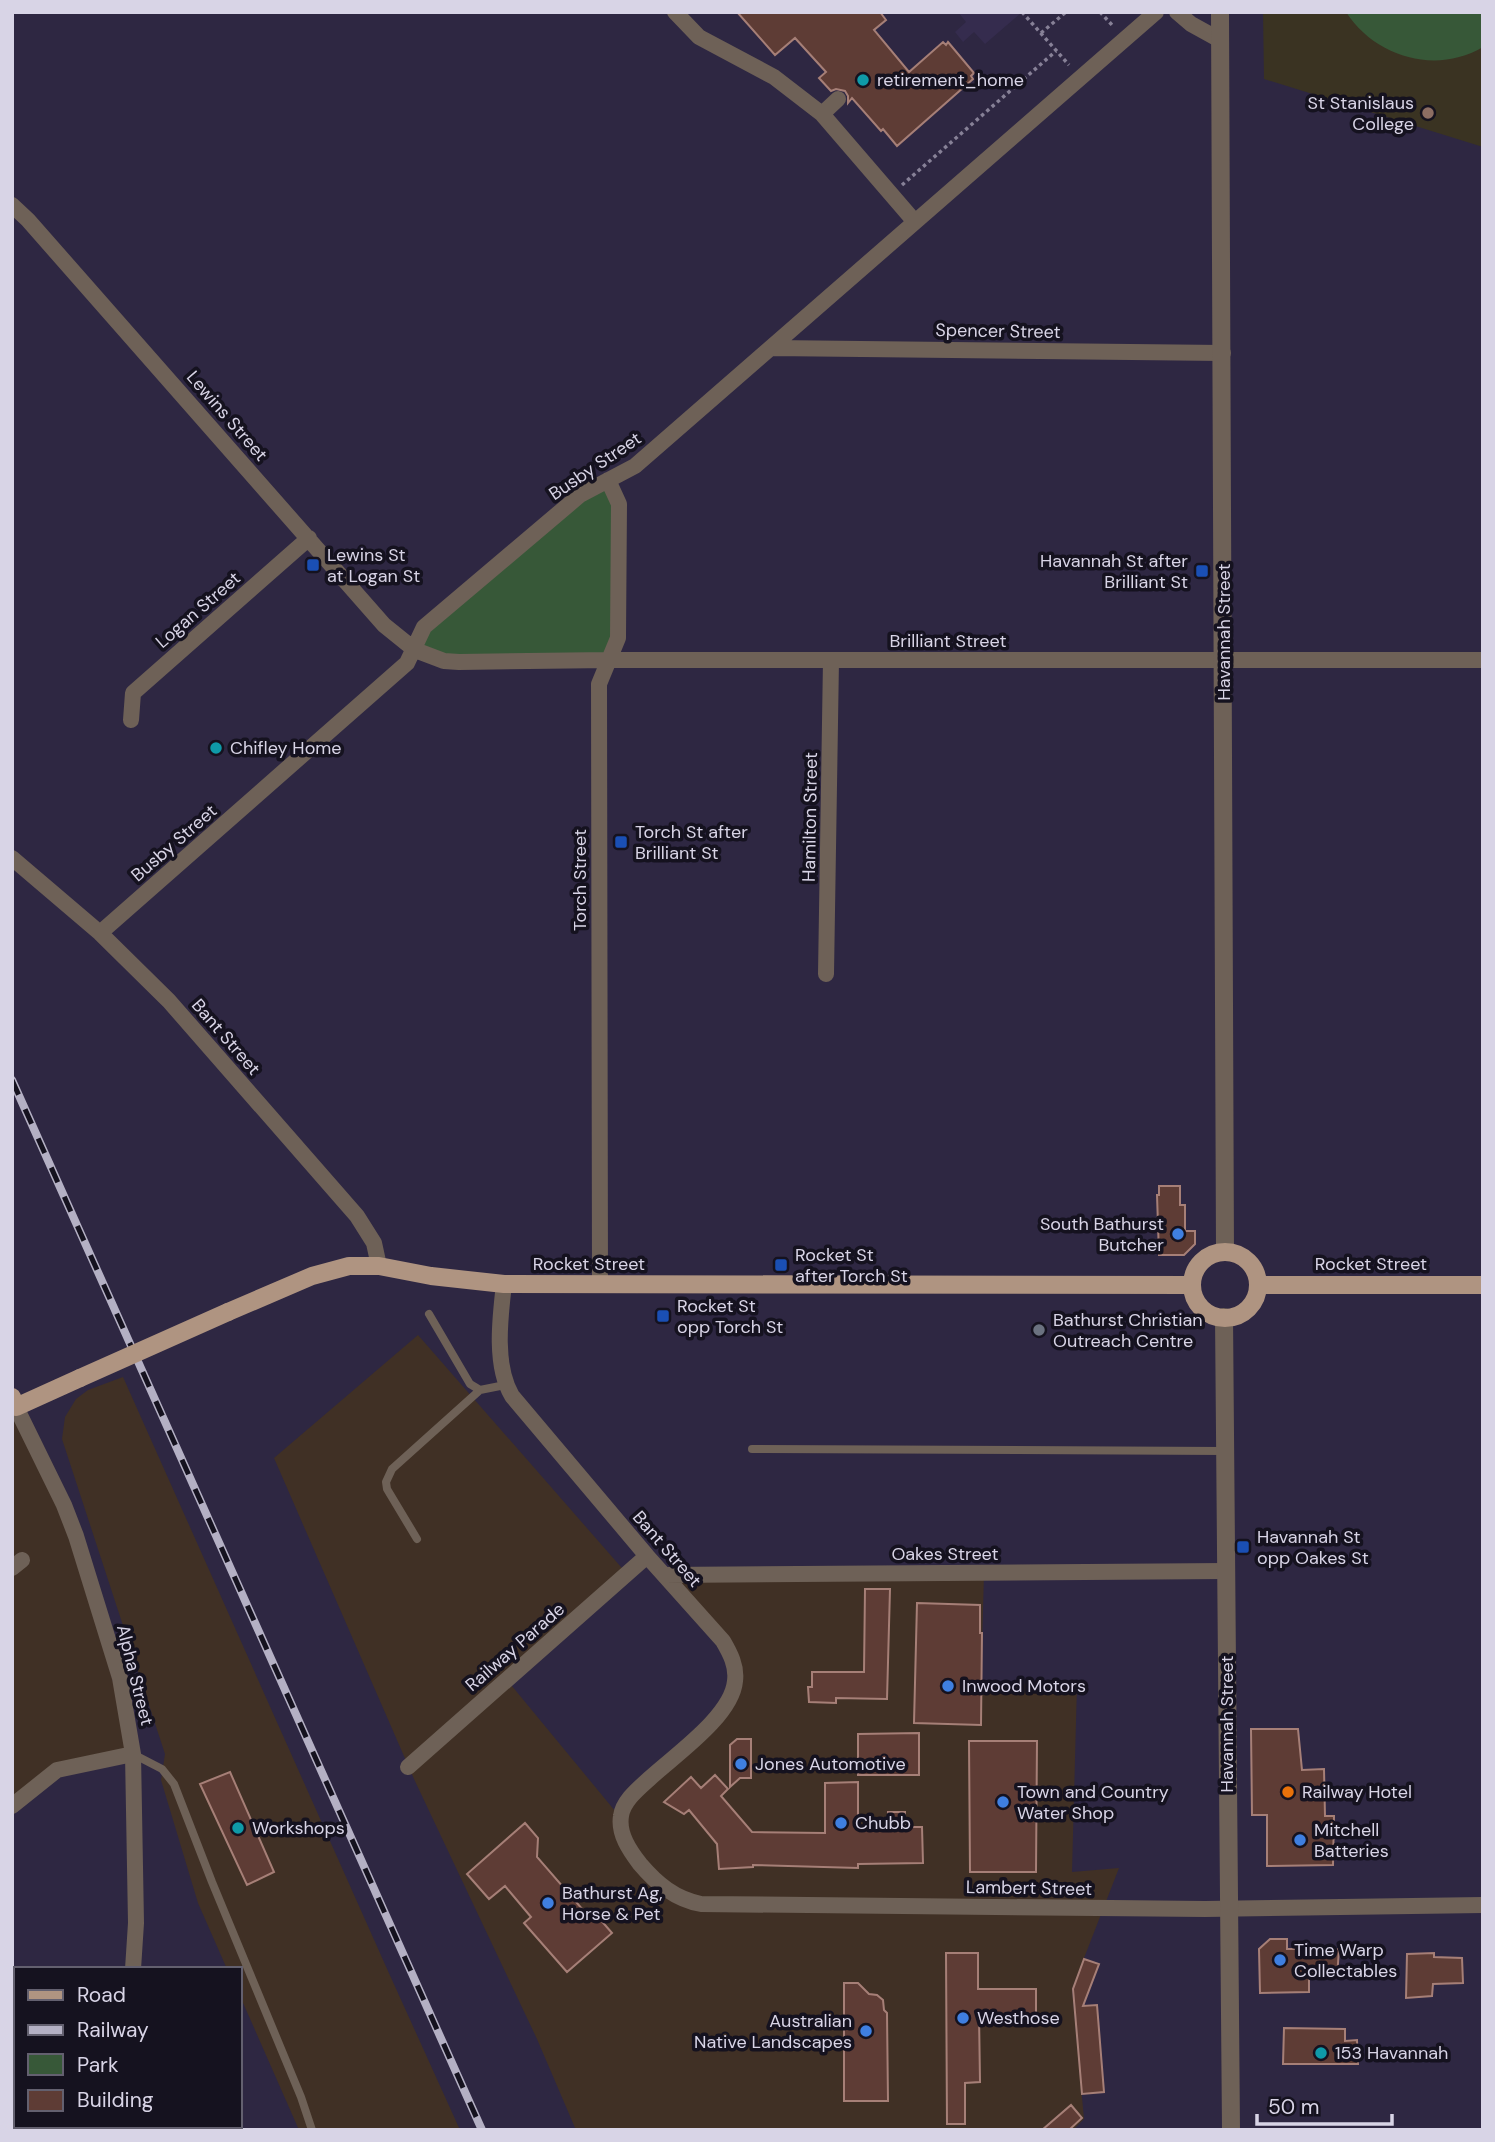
<svg xmlns="http://www.w3.org/2000/svg" width="1495" height="2142" font-family="'DM Sans',sans-serif">
<style>
.built{fill:#352c4e}
.industrial{fill:#403025}
.education{fill:#3a3322}
.green{fill:#375838}
.building{fill:#5e3c35;stroke:#a67f77;stroke-width:2}
.lines{fill:none;stroke-linecap:round;stroke-linejoin:round}
.path{stroke:#878197;stroke-width:3.5;stroke-dasharray:3.5 3.5;stroke-linecap:butt}
.service{stroke:#6e6157;stroke-width:8}
.minor{stroke:#6e6157;stroke-width:16}
.tertiary{stroke:#6e6157;stroke-width:18}
.primary{stroke:#af9481;stroke-width:18}
.rail-casing{stroke:#b4b0c4;stroke-width:8}
.rail{stroke:#15121f;stroke-width:5;stroke-dasharray:16;stroke-linecap:butt}
.primary-bridge{stroke:#af9481;stroke-width:18}
.culture-dot{fill:#0f9aa8;stroke:#15121f;stroke-width:2.5}
.education-dot{fill:#8d6e63;stroke:#15121f;stroke-width:2.5}
.transit-dot{fill:#1a4fb4;stroke:#15121f;stroke-width:2.5}
.shop-dot{fill:#3f7fe0;stroke:#15121f;stroke-width:2.5}
.worship-dot{fill:#6b7280;stroke:#15121f;stroke-width:2.5}
.food-dot{fill:#e8710a;stroke:#15121f;stroke-width:2.5}
.labels{text-anchor:middle;stroke-width:7;stroke-linejoin:round;paint-order:stroke}
.poi-label{font-size:18px;fill:#d8d4e6;stroke:#15121f;text-anchor:start}
.street-label{font-size:18px;fill:#d8d4e6;stroke:#15121f}
</style>
<rect width="100%" height="100%" fill="#2e2742"/>
<path class="built" d="M958 12H1022L985 44 974 32 963 42 955 32 966 22Z"/>
<path class="industrial" d="M418 1335 628 1575 507 1680 620 1817 721 1713 735 1667 664 1575 984 1573 981 1684H1077L1072 1872 1119 1868 1072 1989 1084 2119 1073 2130H576L537 2039 414 1779 274 1458Z
M123 1377 388 1971 460 2130H299L240 1996V1969H227L198 1903 161 1780 165 1754 62 1439 65 1417 76 1399 88 1390Z
M12 1397 64 1505 133 1754 57 1770 12 1806Z"/>
<path class="education" d="M1263 12H1483V147L1264 79Z"/>
<path class="green" d="M1346 12H1483V47C1436 75 1375 57 1346 12Z
M608 480 619 504 618 638 608 660 459 662 415 650 424 627Z"/>
<path class="building" d="M737 12H880L886 20 874 30 909 72 943 42 946 45 948 42 974 73 971 76 973 79 897 146 883 129 881 131 852 98 848 103V96L845 91 836 89 831 91 819 78 826 72 795 38 775 55Z
M1159 1186H1180V1205H1185V1231H1195V1244L1184 1255H1159L1157 1195H1159Z
M865 1589H890L887 1699 836 1698V1703L809 1702 808 1687H812V1672H864Z
M917 1603 980 1605V1633H982L981 1725 914 1723Z
M1251 1729H1298L1302 1770 1324 1769 1325 1816H1334L1333 1865 1267 1866V1815H1252Z
M919 1733V1775H858V1734Z
M737 1739H751V1778H740L730 1787V1745Z
M969 1741H1037L1036 1872H970Z
M230 1772 274 1872 247 1885 200 1784Z
M715 1775 728 1789 721 1796 752 1832 825 1833V1783L858 1782V1828L888 1827V1812H905V1827H922L923 1863 858 1864V1868L753 1865V1867L719 1869 717 1844 689 1810 684 1814 664 1802 691 1777 701 1788Z
M525 1823 538 1838 537 1857 583 1910H592L612 1933 567 1972 524 1923 531 1917 505 1886 489 1899 467 1874Z
M1270 1939H1287V1949H1339L1337 1978H1309V1992L1260 1993 1259 1949Z
M946 1953H978V1989H1036V2014H979L980 2082 965 2083V2124H947Z
M1434 1953V1957L1462 1958 1463 1983 1433 1984 1432 1996 1406 1998 1407 1954Z
M1084 1959 1099 1964 1083 2006 1097 2005 1104 2092 1082 2094 1073 1989Z
M844 1983H858L869 1994 877 1995 883 2000 884 2010 887 2013 888 2101H844Z
M1284 2028 1345 2029V2041L1357 2040 1358 2064H1283Z
M1071 2105 1082 2118 1069 2130H1042Z"/>
<g class="lines">
<path class="path" d="M1022 12 1069 65
M1100 12 1113 26
M1041 33 1066 12
M902 185 1056 51"/>
<path class="service" d="M429 1314 470 1384 480 1390 505 1385
M752 1449 1225 1451
M417 1539 387 1489 386 1482 392 1469 480 1390
M133 1754 162 1769 174 1784 212 1882 301 2097 312 2130"/>
<path class="minor" d="M675 12 699 37 774 77 822 114 915 222
M1177 12 1191 24 1220 40
M822 114 838 99
M12 205 28 220 384 625 415 650 444 661 459 662 608 660H1483
M772 348 1223 353
M131 720 133 693 309 538
M12 858 100 933 169 1001 357 1216 374 1243 379 1266
M100 933 407 663 424 627 580 495 635 466 1156 12
M826 974 831 660
M504 1284C500 1318 494 1366 512 1396L647 1556 723 1641C730 1653 737 1666 735 1681 732 1716 675 1755 649 1779 638 1789 623 1801 621 1816 618 1834 630 1851 640 1864 657 1884 675 1899 701 1904L1205 1909 1483 1905
M600 1285 599 684 618 638 619 504 608 480
M16 1407 64 1505 76 1536 120 1678 133 1754 136 1923 133 1969
M12 1568 22 1560
M664 1575 1226 1571
M408 1767 647 1556
M12 1806 57 1770 133 1754
M20 2130 25 2126"/>
<path class="tertiary" d="M1220 12 1225 1252
M1224 1317 1231 2130"/>
<path class="primary" d="M1192 1285a33 33 0 1 1 66 0a33 33 0 1 1-66 0Z
M1258 1285H1483
M228 1312 312 1276 349 1266H379L431 1276 504 1284 1192 1285
M12 1397 16 1407 80 1378"/>
<g class="rail-casing">
<path id="rail" d="M12 1080 482 2130"/>
</g>
<use href="#rail" class="rail"/>
<path class="primary-bridge" d="M80 1378 228 1312"/>
</g>
<g class="culture-dot">
<circle cx="863" cy="80" r="7"/>
<circle cx="216" cy="748" r="7"/>
<circle cx="238" cy="1828" r="7"/>
<circle cx="1321" cy="2053" r="7"/>
</g>
<circle class="education-dot" cx="1428" cy="113" r="7"/>
<g class="transit-dot">
<rect x="306" y="558" width="14" height="14" rx="3.5"/>
<rect x="1195" y="564" width="14" height="14" rx="3.5"/>
<rect x="614" y="835" width="14" height="14" rx="3.5"/>
<rect x="774" y="1258" width="14" height="14" rx="3.5"/>
<rect x="656" y="1309" width="14" height="14" rx="3.5"/>
<rect x="1236" y="1540" width="14" height="14" rx="3.5"/>
</g>
<g class="shop-dot">
<circle cx="1178" cy="1234" r="7"/>
<circle cx="948" cy="1686" r="7"/>
<circle cx="741" cy="1764" r="7"/>
<circle cx="1003" cy="1802" r="7"/>
<circle cx="841" cy="1823" r="7"/>
<circle cx="1300" cy="1840" r="7"/>
<circle cx="548" cy="1903" r="7"/>
<circle cx="1280" cy="1960" r="7"/>
<circle cx="963" cy="2018" r="7"/>
<circle cx="866" cy="2031" r="7"/>
</g>
<circle class="worship-dot" cx="1039" cy="1330" r="7"/>
<circle class="food-dot" cx="1288" cy="1792" r="7"/>
<g class="labels">
<g class="poi-label">
<text x="877" y="86">retirement_home</text>
<text x="1414" y="109" text-anchor="end">St Stanislaus<tspan x="1414" dy="21">College</tspan></text>
<text x="327" y="561">Lewins St<tspan x="327" dy="21">at Logan St</tspan></text>
<text x="1188" y="567" text-anchor="end">Havannah St after<tspan x="1188" dy="21">Brilliant St</tspan></text>
<text x="230" y="754">Chifley Home</text>
<text x="635" y="838">Torch St after<tspan x="635" dy="21">Brilliant St</tspan></text>
<text x="1164" y="1230" text-anchor="end">South Bathurst<tspan x="1164" dy="21">Butcher</tspan></text>
<text x="795" y="1261">Rocket St<tspan x="795" dy="21">after Torch St</tspan></text>
<text x="677" y="1312">Rocket St<tspan x="677" dy="21">opp Torch St</tspan></text>
<text x="1053" y="1326">Bathurst Christian<tspan x="1053" dy="21">Outreach Centre</tspan></text>
<text x="1257" y="1543">Havannah St<tspan x="1257" dy="21">opp Oakes St</tspan></text>
<text x="962" y="1692">Inwood Motors</text>
<text x="755" y="1770">Jones Automotive</text>
<text x="1017" y="1798">Town and Country<tspan x="1017" dy="21">Water Shop</tspan></text>
<text x="1302" y="1798">Railway Hotel</text>
<text x="855" y="1829">Chubb</text>
<text x="252" y="1834">Workshops</text>
<text x="1314" y="1836">Mitchell<tspan x="1314" dy="21">Batteries</tspan></text>
<text x="562" y="1899">Bathurst Ag,<tspan x="562" dy="21">Horse &amp; Pet</tspan></text>
<text x="1294" y="1956">Time Warp<tspan x="1294" dy="21">Collectables</tspan></text>
<text x="977" y="2024">Westhose</text>
<text x="852" y="2027" text-anchor="end">Australian<tspan x="852" dy="21">Native Landscapes</tspan></text>
<text x="1335" y="2059">153 Havannah</text>
</g>
<g class="street-label">
<text transform="translate(998 331) rotate(1)" y="6">Spencer Street</text>
<text transform="translate(227 416) rotate(49)" y="6">Lewins Street</text>
<text transform="translate(595 466) rotate(-34)" y="6">Busby Street</text>
<text transform="translate(198 610) rotate(-41)" y="6">Logan Street</text>
<text transform="translate(1224 632) rotate(-90)" y="6">Havannah Street</text>
<text x="948" y="647">Brilliant Street</text>
<text transform="translate(810 817) rotate(-89)" y="6">Hamilton Street</text>
<text transform="translate(174 843) rotate(-41)" y="6">Busby Street</text>
<text transform="translate(580 880) rotate(-90)" y="6">Torch Street</text>
<text transform="translate(226 1037) rotate(49)" y="6">Bant Street</text>
<text x="589" y="1270">Rocket Street</text>
<text x="1371" y="1270">Rocket Street</text>
<text transform="translate(667 1549) rotate(49)" y="6">Bant Street</text>
<text x="945" y="1560">Oakes Street</text>
<text transform="translate(515 1647) rotate(-41)" y="6">Railway Parade</text>
<text transform="translate(135 1675) rotate(76)" y="6">Alpha Street</text>
<text transform="translate(1227 1724) rotate(-90)" y="6">Havannah Street</text>
<text transform="translate(1029 1888) rotate(1)" y="6">Lambert Street</text>
</g>
</g>
<rect width="1495" height="2142" fill="none" stroke="#d8d4e6" stroke-width="28"/>
<rect x="14" y="1967" width="228" height="161" fill="#15121f" stroke="#63606f" stroke-width="2"/>
<rect x="28" y="1990" width="35" height="10" fill="#af9481" stroke="#63606f" stroke-width="2"/>
<text x="77" y="2002" font-size="21" fill="#d8d4e6">Road</text>
<rect x="28" y="2025" width="35" height="10" fill="#b4b0c4" stroke="#63606f" stroke-width="2"/>
<text x="77" y="2037" font-size="21" fill="#d8d4e6">Railway</text>
<rect x="28" y="2054" width="35" height="21" fill="#375838" stroke="#63606f" stroke-width="2"/>
<text x="77" y="2072" font-size="21" fill="#d8d4e6">Park</text>
<rect x="28" y="2090" width="35" height="21" fill="#5e3c35" stroke="#63606f" stroke-width="2"/>
<text x="77" y="2107" font-size="21" fill="#d8d4e6">Building</text>
<path d="M1257 2114v10h135v-10" fill="none" stroke="#d8d4e6" stroke-width="3.5"/>
<text x="1268" y="2114" font-size="21" fill="#d8d4e6" stroke="#15121f" stroke-width="5" paint-order="stroke">50 m</text>
</svg>
